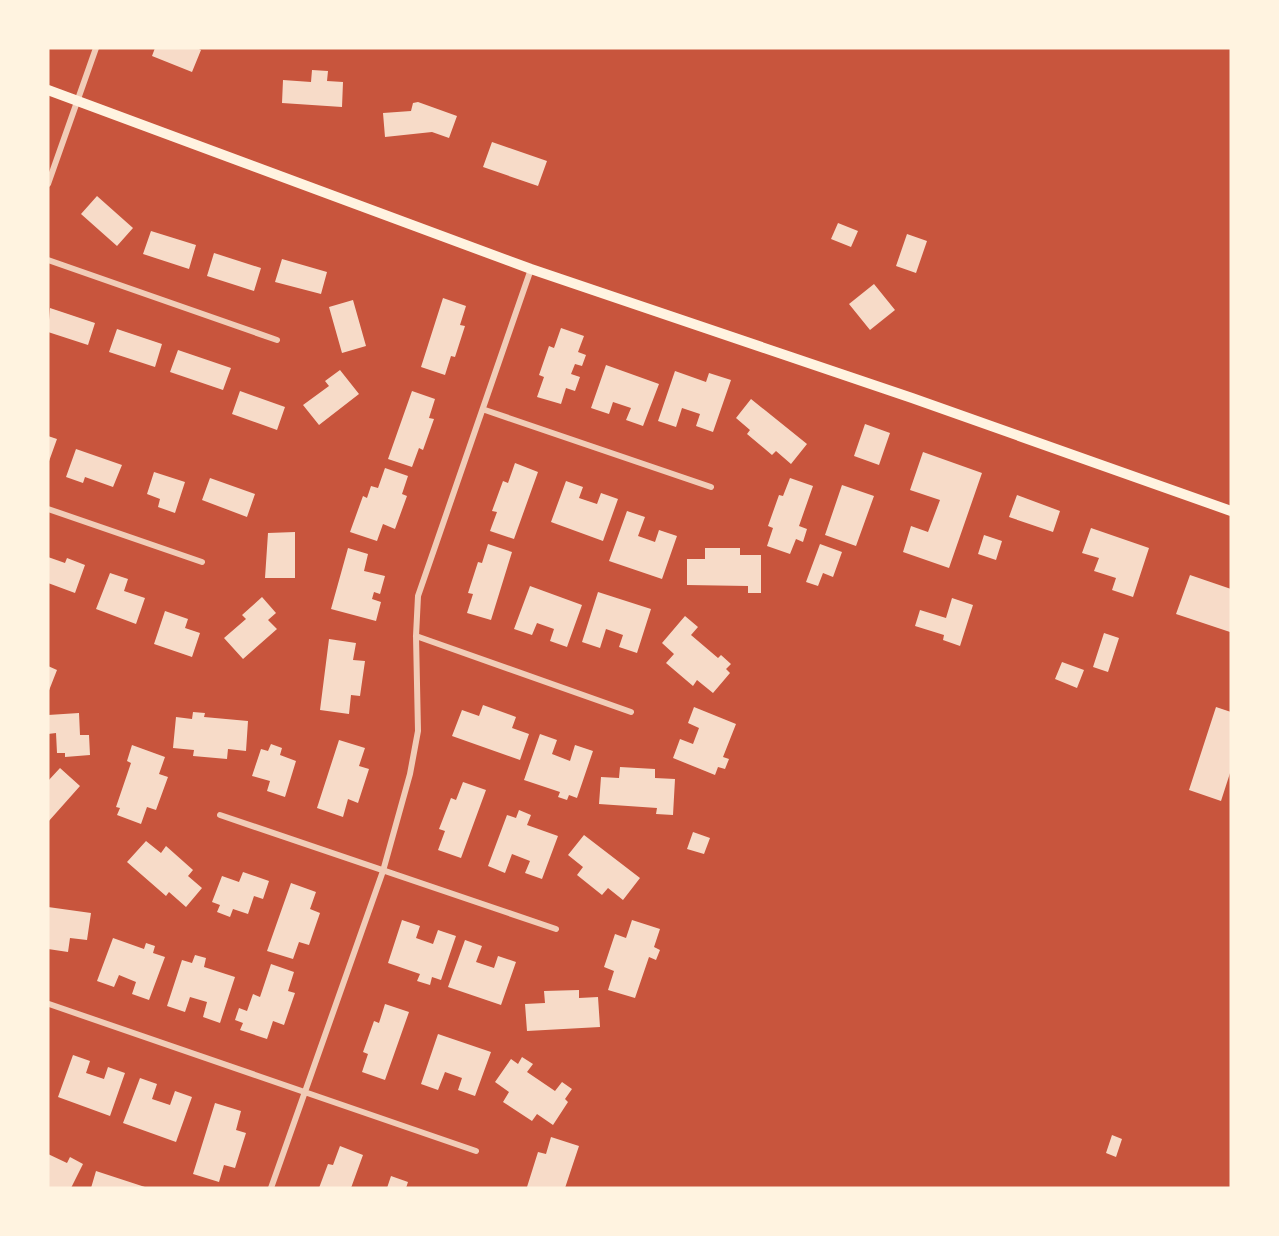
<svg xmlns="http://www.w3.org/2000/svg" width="1279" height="1236" font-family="'Varela Round',sans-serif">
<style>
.building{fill:#f7dbc8}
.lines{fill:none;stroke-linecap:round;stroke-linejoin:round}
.minor{stroke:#f1ccb7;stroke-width:6}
.secondary{stroke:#fff3e0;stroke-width:10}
</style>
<rect width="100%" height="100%" fill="#c8553d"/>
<path class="building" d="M155 48H197L201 50 192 72 152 56Z
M312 70 328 71 327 81 343 82 342 107 282 103 283 80 311 82Z
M418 102 457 116 449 138 432 132 385 137 383 113 411 111 413 103Z
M492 142 547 161 538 186 483 167Z
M97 196 133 228 117 246 81 214Z
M838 223 858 231 851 247 831 239Z
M151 231 196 245 189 269 143 254Z
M907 234 927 241 916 273 896 266Z
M214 253 261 268 254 291 207 276Z
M282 259 327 272 321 294 275 282Z
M874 284 895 310 870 330 849 304Z
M443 298 466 306 460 325 465 326 455 357 451 356 445 375 421 367Z
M353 300 366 346 342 353 329 307Z
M50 308 95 323 88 345 48 332Z
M561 328 584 336 578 352 586 355 582 366 575 364 571 374 580 377 575 391 566 388 561 404 537 397 544 377 539 375 549 346 554 348Z
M117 329 162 344 155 367 109 352Z
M178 350 231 368 223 390 170 372Z
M606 365 659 384 643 426 626 420 631 408 613 402 609 414 591 408Z
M340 370 359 394 319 425 303 405 329 386 325 381Z
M675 371 706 382 709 373 731 380 713 432 696 426 700 414 682 408 676 427 658 421Z
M240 391 285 407 277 430 232 414Z
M412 391 435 399 429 418 434 419 423 450 419 448 412 467 388 459Z
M751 399 807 444 791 464 776 451 772 455 747 434 750 430 736 418Z
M865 424 890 433 879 465 854 456Z
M48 436 57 439 48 464Z
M76 449 122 465 113 487 85 477 83 483 66 477Z
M923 452 982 473 949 568 903 552 911 526 928 532 940 500 910 490Z
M515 463 538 472 514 539 490 531 497 512 492 511 503 481 508 483Z
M385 468 408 476 402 494 407 496 395 529 383 524 377 541 350 532 363 496 367 498 371 486 378 488Z
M154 472 185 482 175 513 158 507 160 499 147 494Z
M210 478 255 494 247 517 202 500Z
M790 478 813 486 799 526 807 529 803 542 796 539 790 554 767 546 773 528 768 526 779 495 783 496Z
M566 481 583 487 579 498 597 504 601 493 618 499 603 541 551 522Z
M842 485 874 496 856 546 825 535Z
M1017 495 1060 511 1053 532 1009 517Z
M627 511 645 517 638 536 655 542 659 530 677 536 662 579 609 561Z
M1091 528 1149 548 1133 597 1112 590 1116 578 1094 571 1099 558 1082 553Z
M295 532V578H265L268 533Z
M984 535 1002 541 996 560 978 554Z
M488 544 512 552 491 620 467 613 473 594 468 593 478 562 482 563Z
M820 544 842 552 833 577 823 573 818 586 806 582Z
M348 548 368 554 364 571 385 576 380 594 374 592 372 599 381 602 376 621 331 609Z
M705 548H740V555H761V593H748V586L687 585V559H705Z
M48 557 65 563 67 558 85 565 75 593 48 583Z
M110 573 128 579 124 591 145 598 136 624 96 609Z
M1190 575 1231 589 1230 632 1176 614Z
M530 586 582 605 567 647 550 641 554 629 537 623 532 635 514 629Z
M598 592 651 609 637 653 619 647 623 635 606 629 600 648 582 642Z
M262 597 276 613 268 620 277 629 243 659 224 638 246 619 242 615Z
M952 598 973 605 960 646 943 640 944 635 915 626 920 610 946 618Z
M165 611 188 619 185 628 200 633 192 657 154 644Z
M685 616 698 627 691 635 718 658 721 655 731 664 726 669 730 673 713 693 697 680 693 686 666 663 674 654 662 643Z
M1104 633 1119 638 1108 672 1093 667Z
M329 639 356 643 353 660 365 661 360 696 351 695 349 714 320 710Z
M1062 662 1084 670 1077 688 1055 679Z
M48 666 57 670 48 693Z
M483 705 516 717 512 728 529 734 520 760 452 736 462 710 479 716Z
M694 707 736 724 723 757 729 759 725 769 718 767 715 775 673 758 680 739 693 744 699 728 688 723Z
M1216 707 1231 712V770L1221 801 1189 790Z
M193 712 205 713 204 717 248 721 246 751 228 749 227 759 193 756 194 750 173 748 176 717 192 719Z
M79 713 80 735H89L90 755 65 757V753H57L56 733 48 734V715Z
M540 734 557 740 552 754 570 761 575 745 593 751 577 798 569 795 567 800 558 797 560 792 524 780Z
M339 740 365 748 359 766 369 769 358 803 348 799 343 817 317 808Z
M271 744 282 748 280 755 296 761 285 797 267 791 270 781 252 776 261 749 268 751Z
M132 745 165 757 159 774 168 777 156 810 147 807 141 824 117 815 120 808 116 807 131 763 127 761Z
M620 767 655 769V778L675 779 673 815 656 814 657 808 599 804 601 777 619 778Z
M60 768 80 786 48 822V781Z
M463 782 486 790 461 858 438 850 445 831 439 829 451 798 456 800Z
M519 810 531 815 527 825 558 836 542 879 525 873 530 861 512 854 505 873 488 866 507 815 516 818Z
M693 832 710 838 704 854 687 849Z
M584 835 640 878 623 900 608 888 602 895 577 875 583 867 568 855Z
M146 841 161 853 166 846 193 870 188 876 202 888 186 907 169 892 166 896 127 862Z
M243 872 269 881 263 899 254 896 248 914 233 909 230 917 217 912 220 905 212 902 222 876 239 882Z
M291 883 316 892 310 909 320 913 309 945 299 942 293 959 267 951Z
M48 907 91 913 87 940 70 938 68 952 48 949Z
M402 920 420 926 416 938 433 944 438 930 456 936 441 980 432 977 430 985 417 981 420 974 388 963Z
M632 920 660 929 654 947 660 950 656 960 649 957 635 998 608 990 614 971 604 967 615 934 626 938Z
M113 938 144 949 146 943 155 946 153 953 165 957 149 1000 132 994 136 982 119 975 114 987 97 981Z
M465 940 482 946 476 962 494 968 498 956 516 962 501 1005 448 987Z
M195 955 206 958 204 967 235 977 220 1023 203 1017 207 1002 190 997 185 1012 167 1006 182 960 192 963Z
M271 964 294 972 288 991 295 993 284 1025 273 1021 267 1039 240 1030 243 1023 235 1020 239 1008 247 1011 253 994 260 997Z
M579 990V998L598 997 600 1027 527 1031 525 1004 545 1003 544 991Z
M385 1004 409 1012 385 1080 362 1072 368 1054 363 1052 374 1021 379 1023Z
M438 1034 491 1052 475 1096 458 1090 462 1078 445 1072 438 1090 421 1084Z
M73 1055 90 1061 86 1073 104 1079 108 1067 125 1073 110 1116 58 1097Z
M522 1057 533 1064 527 1072 555 1091 562 1082 572 1089 565 1099 568 1102 553 1125 537 1114 532 1121 503 1102 509 1092 495 1082 511 1059 518 1064Z
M140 1078 157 1084 152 1099 170 1105 175 1091 192 1097 176 1142 123 1123Z
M215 1103 241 1111 236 1130 246 1133 235 1168 224 1165 219 1182 193 1174Z
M1112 1135 1122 1139 1116 1157 1106 1153Z
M551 1137 579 1146 565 1188 527 1187 538 1152 546 1154Z
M340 1146 363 1155 351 1188H319L328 1164 333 1165Z
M48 1154 67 1163 70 1157 83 1164 71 1188H48Z
M96 1171 148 1188H91Z
M391 1176 408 1182 406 1188H387Z"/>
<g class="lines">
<path class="minor" d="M48 184 96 48
M48 260 277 340
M485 410 711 487
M48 509 202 562
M416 636 631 712
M220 815 556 929
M49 1004 476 1151
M271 1188 383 871 410 774 418 731 416 636 418 596 531 269"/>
<path class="secondary" d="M48 90 531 269 912 398 1231 511"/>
</g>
<rect width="1279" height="1236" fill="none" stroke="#fff3e0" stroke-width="99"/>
</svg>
